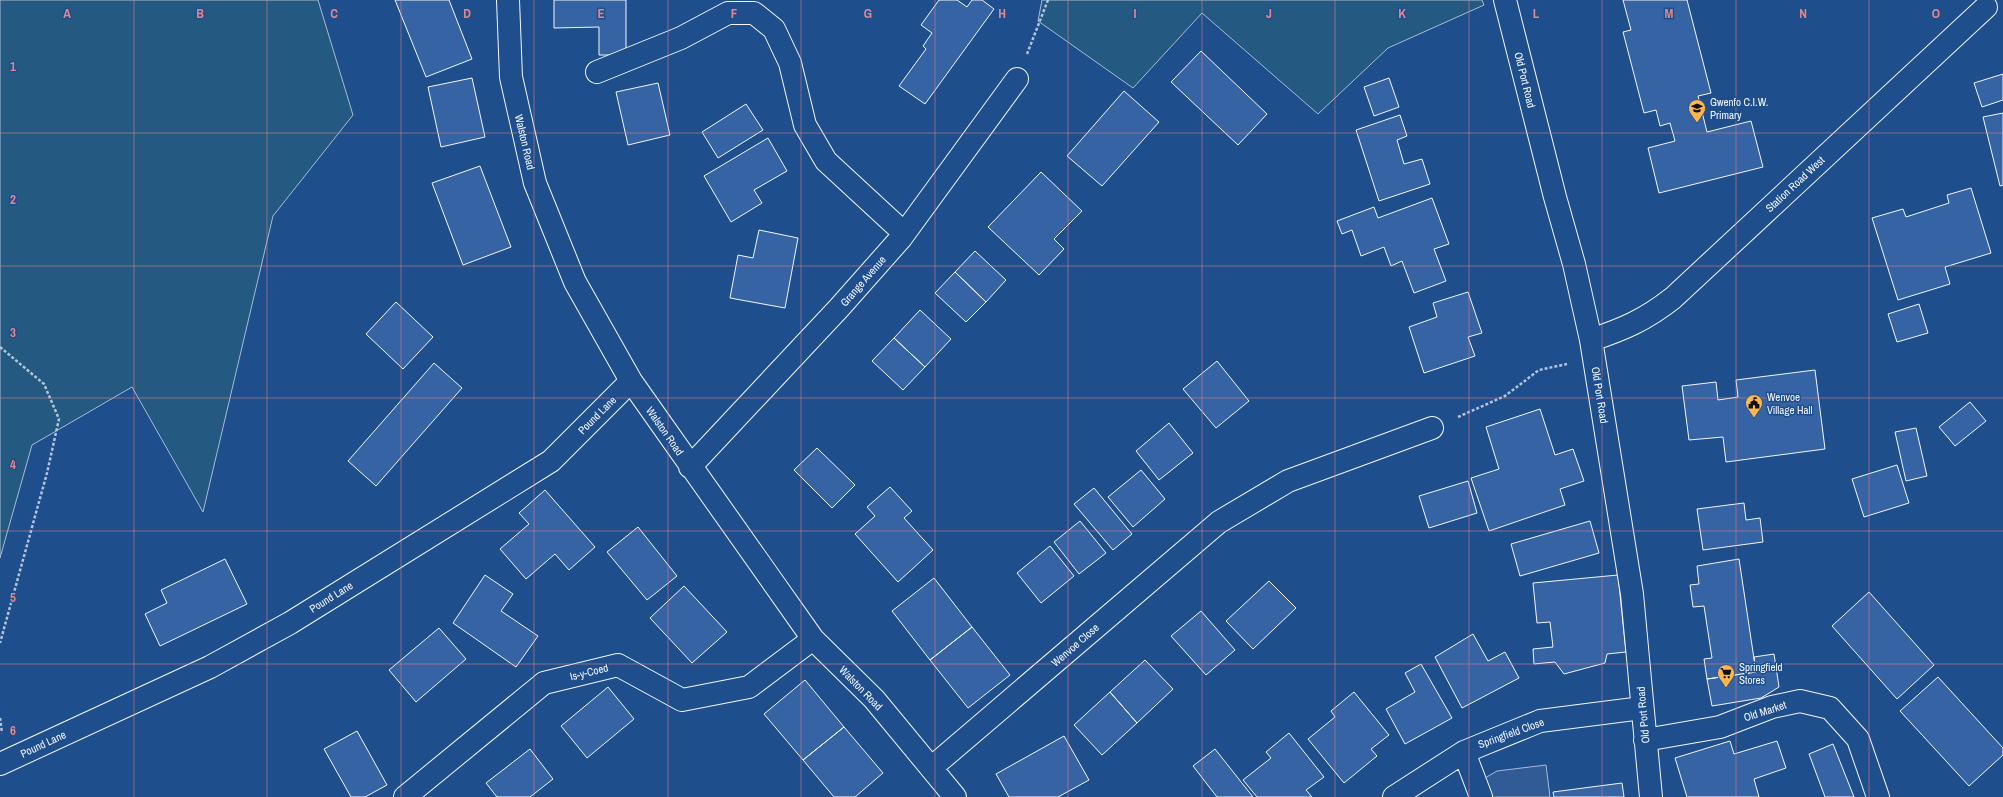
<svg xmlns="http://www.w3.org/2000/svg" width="2003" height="797" font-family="'Archivo Narrow',sans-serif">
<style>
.green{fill:#245a82;stroke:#a8bbd7}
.parking{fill:#305b95;stroke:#a8bbd7}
.building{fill:#3563a3;stroke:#f2f6ff}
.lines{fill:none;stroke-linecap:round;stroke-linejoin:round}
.minor-casing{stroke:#f2f6ff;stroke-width:24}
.path{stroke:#b3c4dc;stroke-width:2.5;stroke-dasharray:3 2;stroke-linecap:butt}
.minor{stroke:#1f4e8c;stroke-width:22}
.grid{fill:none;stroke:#e38589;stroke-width:1;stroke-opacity:0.55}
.labels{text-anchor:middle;stroke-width:3;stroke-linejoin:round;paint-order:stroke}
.street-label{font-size:11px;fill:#f2f6ff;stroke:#1f4e8c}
.poi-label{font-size:11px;fill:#f2f6ff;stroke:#1f4e8c;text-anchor:start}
.grid-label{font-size:13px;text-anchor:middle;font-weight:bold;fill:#e38589;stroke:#1f4e8c;stroke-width:3;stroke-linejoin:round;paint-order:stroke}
</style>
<rect width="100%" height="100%" fill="#1f4e8c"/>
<path class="green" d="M0 0H318L353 115 273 216 203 512 132 387 32 445 0 558Z
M1042 0H1482L1484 5 1388 48 1318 114 1202 13 1133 88 1038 21Z"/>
<path class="parking" d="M1546 765 1550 797H1491L1485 778 1497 771Z"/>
<path class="building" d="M395 0H449L472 59 426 77Z
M554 0H626V55H599V27L554 28Z
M939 0H957L967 7 972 0H982L994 9 925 104 899 86 926 49 923 46 932 33 921 25Z
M1623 0H1687L1711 93 1698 96 1707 132 1751 121 1763 167 1659 193 1648 148 1675 141 1670 123 1660 126 1656 110 1644 113 1623 32 1631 30Z
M1201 51 1267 114 1238 145 1171 82Z
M2003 74V100L1982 107 1974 83Z
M472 78 485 137 441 147 428 87Z
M1389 78 1399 107 1374 116 1364 87Z
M658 83 670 135 628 145 616 92Z
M1124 91 1159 122 1102 186 1067 156Z
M746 104 763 130 718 158 702 132Z
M2003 113V185L2000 186 1983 117Z
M1400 115 1407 136 1397 140 1404 164 1422 159 1430 184 1379 201 1356 130Z
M768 138 787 171 754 190 762 203 731 222 704 176Z
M480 166 511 247 463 265 432 183Z
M1041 172 1082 211 1054 239 1064 249 1039 275 988 227Z
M1971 188 1991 253 1945 267 1950 284 1898 300 1872 218 1903 209 1906 217 1949 203 1947 195Z
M1432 198 1449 244 1434 249 1446 281 1414 293 1402 261 1391 266 1384 247 1361 256 1352 230 1342 234 1337 221 1374 207 1378 218Z
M759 230 798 238 785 308 730 298 738 255 753 258Z
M975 251 1006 280 986 302 955 272Z
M955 272 986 302 966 322 935 293Z
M1468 292 1482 333 1468 337 1475 356 1424 373 1409 327 1437 317 1433 303Z
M396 302 433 337 403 369 366 334Z
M1919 304 1928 333 1897 342 1888 314Z
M920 310 951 339 925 367 894 338Z
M894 338 925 367 903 390 872 361Z
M1217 361 1249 401 1216 428 1183 389Z
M434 363 462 388 376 486 348 461Z
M1815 370 1825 449 1726 462 1723 437 1689 440 1682 386 1716 382 1718 400 1738 397 1736 380Z
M1970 402 1986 421 1955 446 1939 427Z
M1540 409 1555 455 1573 449 1584 481 1560 489 1565 505 1489 531 1471 478 1499 469 1486 427Z
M1169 423 1193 453 1159 480 1136 451Z
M1916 428 1927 476 1906 481 1895 432Z
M817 448 855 485 832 508 794 470Z
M1897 465 1909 503 1864 517 1852 479Z
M1141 470 1165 499 1133 527 1108 497Z
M1468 481 1477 513 1429 528 1419 496Z
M890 487 912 511 904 518 933 550 898 582 855 534 875 516 867 507Z
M1094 488 1132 534 1113 550 1074 504Z
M545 490 595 547 569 570 555 554 526 579 500 549 529 524 519 513Z
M1744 503 1746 520 1760 518 1763 542 1703 550 1697 509Z
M1080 521 1106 553 1079 574 1054 542Z
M1590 521 1599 553 1520 576 1511 544Z
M638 527 677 576 647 600 607 552Z
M1050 546 1074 576 1041 603 1017 573Z
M225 559 247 604 160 646 145 614 167 603 161 590Z
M1739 559 1756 672 1707 679 1704 659 1712 658 1704 606 1693 607 1690 585 1699 584 1697 566Z
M485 575 513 594 501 611 538 636 516 667 453 623Z
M1618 575 1626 652 1607 654 1605 663 1564 674 1555 662 1534 664 1533 649 1553 647 1550 622 1537 623 1533 583Z
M934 578 972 627 930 660 892 611Z
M1269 581 1296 608 1253 649 1226 621Z
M684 586 727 632 692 663 650 618Z
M1869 592 1934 665 1897 699 1832 626Z
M1201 611 1235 650 1206 675 1171 636Z
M972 627 1010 675 968 708 930 660Z
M439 628 466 659 416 702 389 670Z
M1473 634 1488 661 1505 652 1519 678 1462 708 1435 657Z
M1774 654 1779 687 1761 698 1712 706 1707 679 1756 672 1754 657Z
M1145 660 1173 689 1137 723 1110 692Z
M1421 664 1452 718 1405 744 1386 709 1415 692 1405 673Z
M1938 677 2003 748V755L1969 786 1900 711Z
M805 680 844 727 803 760 764 714Z
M608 687 634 719 587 758 561 726Z
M1110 692 1137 723 1102 755 1074 725Z
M1354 692 1389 735 1371 749 1377 756 1344 783 1308 739 1335 717 1331 711Z
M844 727 883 773 855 797H834L803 760Z
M357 731 387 785 365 797H351L324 749Z
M1289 733 1324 777 1306 790 1312 797H1257L1243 780 1271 758 1266 752Z
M1064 736 1089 780 1058 797H1009L996 774Z
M1730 741 1734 754 1777 741 1786 768 1754 779 1759 797H1687L1675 758Z
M1833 744 1854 797H1825L1809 754Z
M530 749 553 779 530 797H497L486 783Z
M1215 749 1253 797H1217L1193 766Z
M1622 783 1624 797H1554L1553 792Z"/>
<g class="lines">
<g class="minor-casing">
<path id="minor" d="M508 0 511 77 535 183 575 282 631 381 813 639 874 699 955 797
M1505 0 1555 197 1574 264 1591 340 1632 594 1651 797
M597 72 681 38 728 13H754L774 29 790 63 805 125 826 161 904 233
M1591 340C1624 329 1645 320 1673 298L1986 7
M690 467 839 308 901 238 1017 79
M1645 740 1720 727 1772 707 1800 701 1830 708 1858 739 1878 797
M1464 752 1481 797
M0 764 210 667 290 623 551 461 631 381
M931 768 1219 522 1288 481 1432 428
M405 797 544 683 618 665 682 700 749 687 813 639
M1394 797 1464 752 1540 721 1642 708"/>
</g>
<path class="path" d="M1027 54 1048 0
M0 347 44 384 59 419 47 473 0 643
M1458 417 1505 396 1539 370 1567 364
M0 718 2 733"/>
<use href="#minor" class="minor"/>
</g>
<path class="grid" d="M134 0V797M267 0V797M401 0V797M534 0V797M668 0V797M801 0V797M935 0V797M1068 0V797M1202 0V797M1335 0V797M1469 0V797M1602 0V797M1736 0V797M1869 0V797M0 133H2003M0 266H2003M0 398H2003M0 531H2003M0 664H2003"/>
<defs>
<g id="school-pin" transform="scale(0.9)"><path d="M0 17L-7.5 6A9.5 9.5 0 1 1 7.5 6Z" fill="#ffb74d" stroke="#1f4e8c"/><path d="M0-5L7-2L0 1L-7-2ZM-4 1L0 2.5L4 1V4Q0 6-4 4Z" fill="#111"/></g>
<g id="civic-pin" transform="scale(0.9)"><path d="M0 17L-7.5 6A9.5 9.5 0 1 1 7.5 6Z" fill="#ffb74d" stroke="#1f4e8c"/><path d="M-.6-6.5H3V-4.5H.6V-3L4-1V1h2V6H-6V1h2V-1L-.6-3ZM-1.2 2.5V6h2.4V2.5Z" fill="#111"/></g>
<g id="supermarket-pin" transform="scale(0.9)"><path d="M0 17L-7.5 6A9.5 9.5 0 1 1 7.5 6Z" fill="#ffb74d" stroke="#1f4e8c"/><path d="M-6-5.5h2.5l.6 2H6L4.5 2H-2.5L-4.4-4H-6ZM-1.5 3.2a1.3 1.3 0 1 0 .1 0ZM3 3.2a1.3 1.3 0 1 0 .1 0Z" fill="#111"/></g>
</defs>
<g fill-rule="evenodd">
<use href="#school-pin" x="1697" y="108"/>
<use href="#civic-pin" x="1754" y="403"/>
<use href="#supermarket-pin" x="1726" y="673"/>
</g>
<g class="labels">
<g class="street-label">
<text transform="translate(1525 80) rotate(76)" y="4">Old Port Road</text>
<text transform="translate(525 142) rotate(77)" y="4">Walston Road</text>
<text transform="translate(1795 184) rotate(-43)" y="4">Station Road West</text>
<text transform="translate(863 281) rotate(-49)" y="4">Grange Avenue</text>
<text transform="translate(1600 395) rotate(81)" y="4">Old Port Road</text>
<text transform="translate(597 415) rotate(-45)" y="4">Pound Lane</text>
<text transform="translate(665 431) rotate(55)" y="4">Walston Road</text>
<text transform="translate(331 597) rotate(-32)" y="4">Pound Lane</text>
<text transform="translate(1075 645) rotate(-41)" y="4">Wenvoe Close</text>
<text transform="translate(589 672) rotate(-14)" y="4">Is-y-Coed</text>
<text transform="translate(861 688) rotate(46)" y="4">Walston Road</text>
<text transform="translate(1765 711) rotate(-18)" y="4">Old Market</text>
<text transform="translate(1643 715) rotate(-95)" y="4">Old Port Road</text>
<text transform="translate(1511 733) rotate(-20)" y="4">Springfield Close</text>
<text transform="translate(43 744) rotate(-25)" y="4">Pound Lane</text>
</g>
<g class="poi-label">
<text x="1710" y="106">Gwenfo C.I.W.<tspan x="1710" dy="13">Primary</tspan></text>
<text x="1767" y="401">Wenvoe<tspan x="1767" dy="13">Village Hall</tspan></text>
<text x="1739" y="671">Springfield<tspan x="1739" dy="13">Stores</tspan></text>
</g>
</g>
<g class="grid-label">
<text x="67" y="18">A</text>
<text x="200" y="18">B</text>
<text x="334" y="18">C</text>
<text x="467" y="18">D</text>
<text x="601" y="18">E</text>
<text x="734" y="18">F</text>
<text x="868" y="18">G</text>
<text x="1002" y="18">H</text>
<text x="1135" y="18">I</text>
<text x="1269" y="18">J</text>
<text x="1402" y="18">K</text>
<text x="1536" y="18">L</text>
<text x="1669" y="18">M</text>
<text x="1803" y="18">N</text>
<text x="1936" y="18">O</text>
<text x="13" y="71">1</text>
<text x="13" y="204">2</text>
<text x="13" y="337">3</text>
<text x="13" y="469">4</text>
<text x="13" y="602">5</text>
<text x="13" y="735">6</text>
</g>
</svg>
